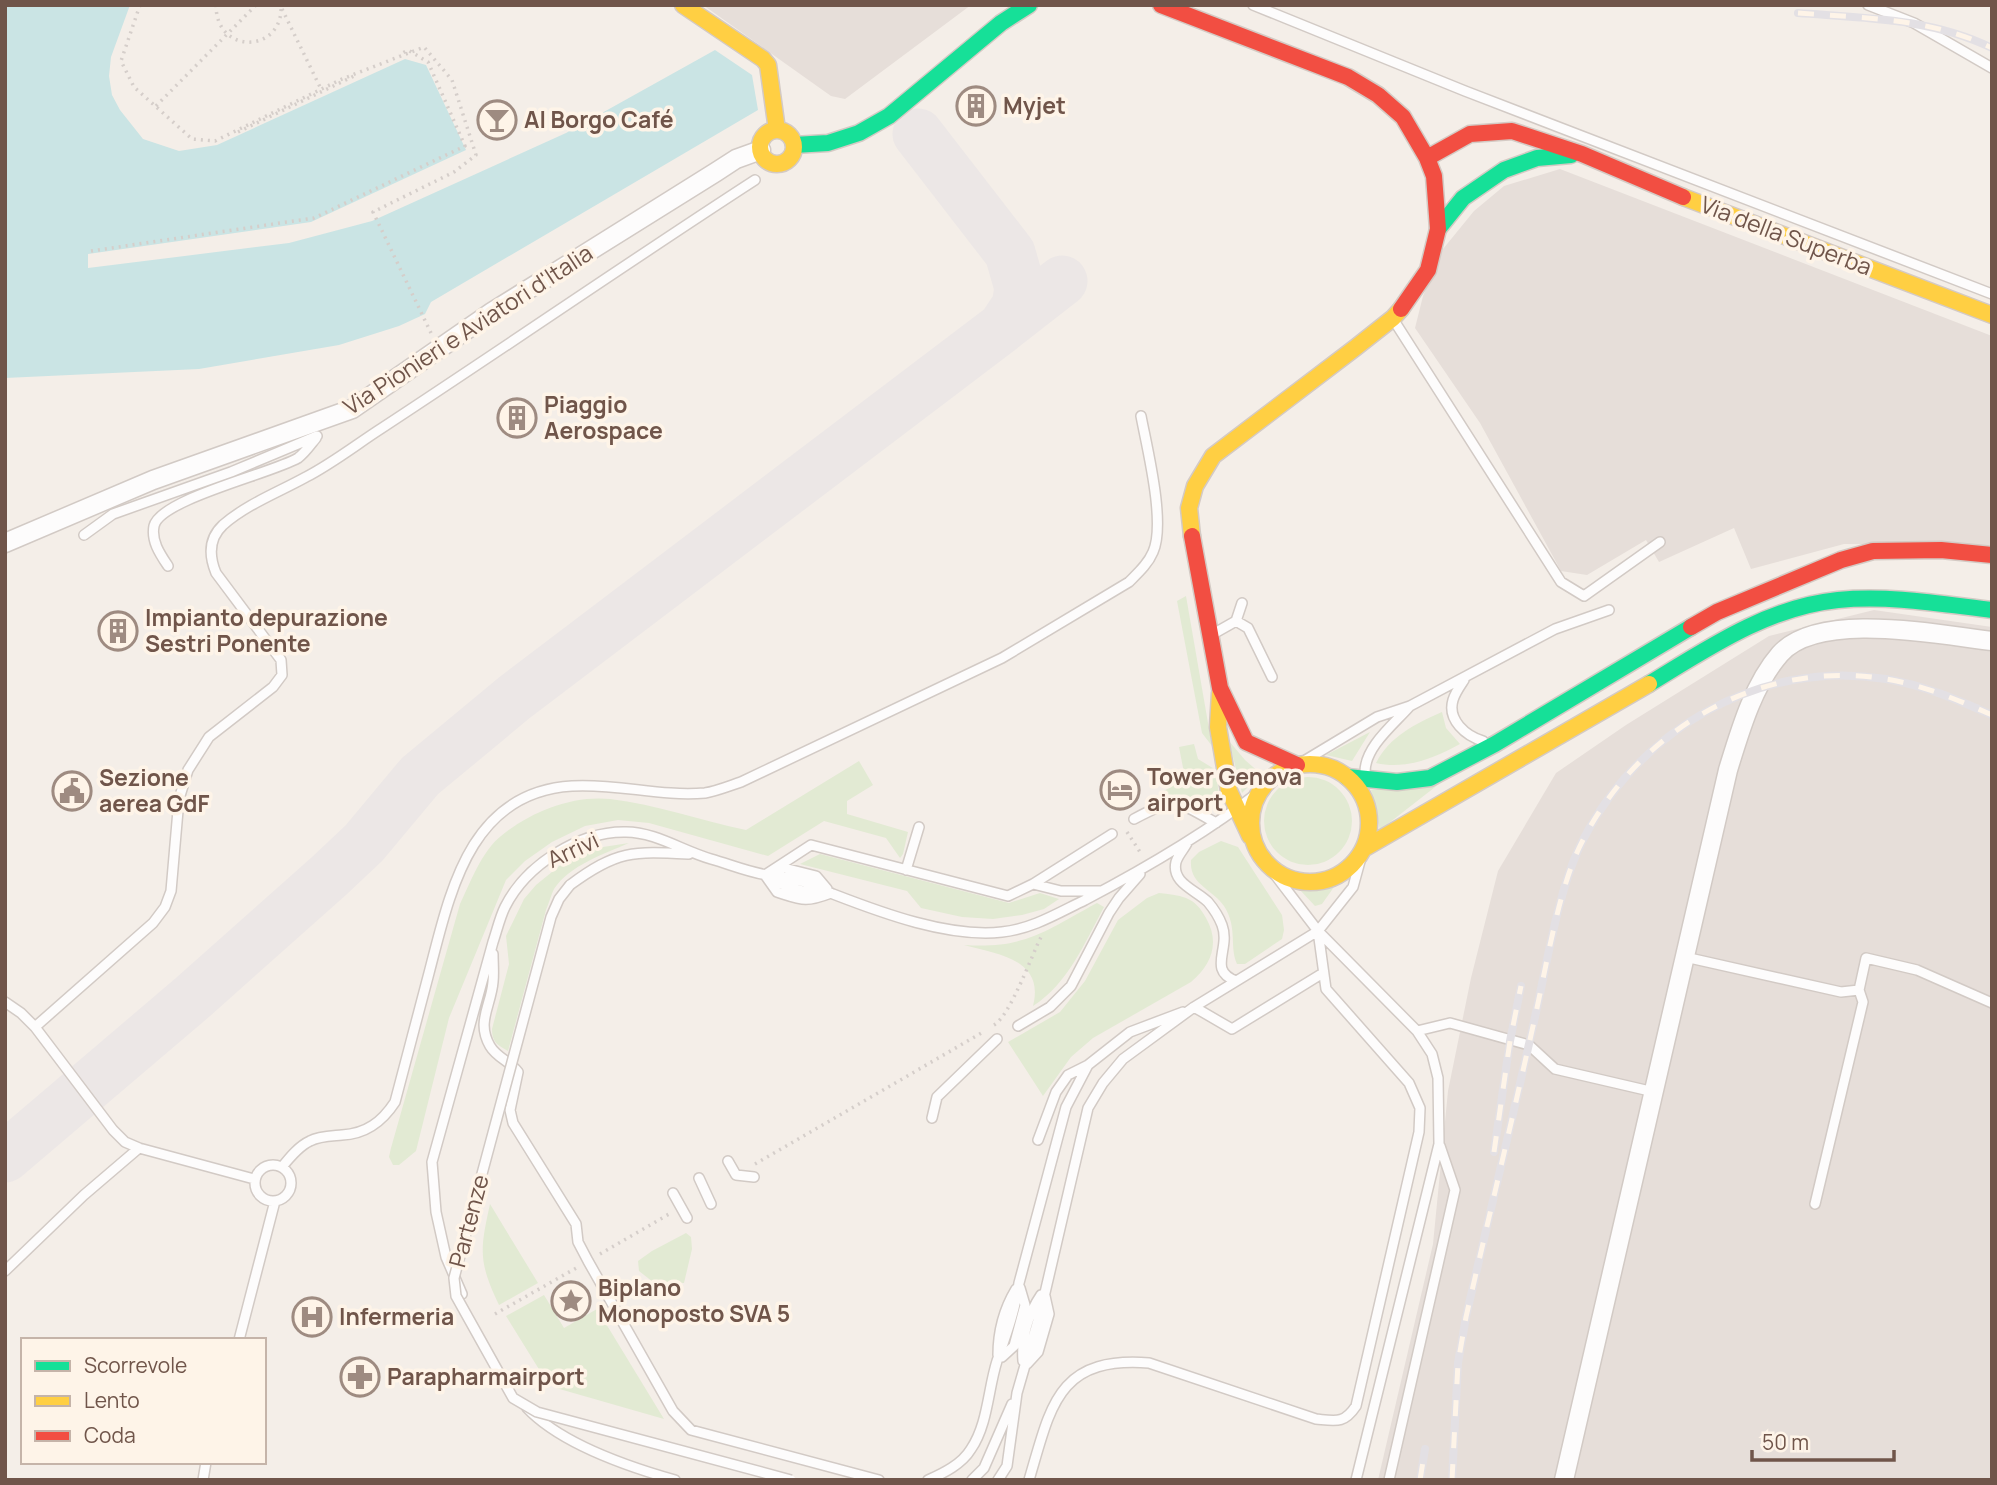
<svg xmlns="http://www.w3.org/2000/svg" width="1997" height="1485" font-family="Manrope,sans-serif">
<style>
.industrial{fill:#e6ded9}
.green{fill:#e2ead3}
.water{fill:#cae4e4}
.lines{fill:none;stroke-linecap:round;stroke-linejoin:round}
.taxiway{stroke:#ece7e6;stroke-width:51}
.lane-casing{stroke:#d2cac5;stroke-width:12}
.street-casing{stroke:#d2cac5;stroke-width:21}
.fast-casing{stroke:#d4cac4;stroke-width:19}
.slow-casing{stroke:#d4cac4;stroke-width:19}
.jam-casing{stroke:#d4cac4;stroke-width:19}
.path{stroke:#d5ceca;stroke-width:3.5;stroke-dasharray:2 5;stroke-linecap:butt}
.lane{stroke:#fdfcfc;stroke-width:9}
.street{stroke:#fdfcfc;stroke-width:18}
.fast{stroke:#16e098;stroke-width:16}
.slow{stroke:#ffcf43;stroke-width:16}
.jam{stroke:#f24e42;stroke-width:16}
.rail-casing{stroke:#e3e0e4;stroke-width:8}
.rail{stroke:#fef4e8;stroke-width:5;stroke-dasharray:16;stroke-linecap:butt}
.lane-bridge-casing{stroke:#d2cac5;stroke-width:12;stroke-linecap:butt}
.lane-bridge{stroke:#fdfcfc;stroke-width:9}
.labels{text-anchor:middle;stroke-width:7;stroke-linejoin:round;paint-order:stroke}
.poi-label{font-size:23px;font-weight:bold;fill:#70554a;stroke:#fef4e8;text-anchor:start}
.street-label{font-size:23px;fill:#70554a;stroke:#fef4e8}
</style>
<rect width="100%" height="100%" fill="#f4eee8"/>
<path class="industrial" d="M703 5H971L845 99 831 96Z
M1560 169 1992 336V545L1844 544 1751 569 1734 528 1659 562 1646 540 1587 575 1561 571 1480 423 1415 328 1423 296 1443 249 1474 211 1504 186Z
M1874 610 1992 627V1480H1378L1433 1244 1448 1091 1471 978 1498 871 1556 773 1626 725 1769 636Z"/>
<path class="green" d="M1186 596 1212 746 1202 733 1177 601Z
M1442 712 1446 728 1460 744C1435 758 1405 770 1376 763 1390 736 1415 724 1442 712Z
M1370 732 1352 761 1326 755Z
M1229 741 1245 760 1261 774 1242 793Z
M1194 744 1198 759 1216 770 1219 797 1212 804C1193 798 1180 791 1162 798L1159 794 1185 778 1179 747Z
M859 761 873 785 847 801V814L908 832 903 854 900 858 886 838 824 821 768 856 649 823 618 820 585 826 552 842 525 861 506 880 449 1018 416 1151 399 1165H393L389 1157 391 1148 460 904C470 883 482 851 501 836 530 812 572 795 610 799 656 804 701 821 746 830Z
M1264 821a44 44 0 1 1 88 0a44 44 0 1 1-88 0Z
M1439 784 1380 830 1371 790Z
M1221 841 1238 847 1282 915 1284 930 1282 939 1245 964H1237C1229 946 1238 928 1224 906 1213 889 1189 885 1191 860L1199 852Z
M629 843C604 854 570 865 554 889 551 895 549 903 546 910L508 1051C497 1045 492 1042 492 1029L509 964 506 936 524 899 536 885 563 863 590 849Z
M820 854 1009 903 1040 893 1059 899 1044 909 1022 915 993 919 962 917 921 908 907 891 800 864Z
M1334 887 1322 904 1315 906 1300 890H1321Z
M1159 893C1168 894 1178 895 1186 898 1196 902 1201 909 1206 918 1220 942 1212 965 1191 982L1093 1038 1071 1057 1043 1096 1008 1042 1060 1012 1085 981 1118 920 1147 898Z
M1097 903 1104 907C1085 942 1068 984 1033 1006 1045 959 997 954 964 945 1025 949 1045 931 1097 903Z
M490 1204 538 1283 499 1305C478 1261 480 1250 490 1204Z
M686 1233 691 1237 692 1249 684 1283 653 1282 639 1271 638 1261 652 1251Z
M544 1295 564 1328 597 1309 664 1419 556 1388 545 1379 506 1316Z"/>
<path class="water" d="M5 5H130L111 57 109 76 112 95 120 110 143 139 179 151 217 145 405 59 426 65 466 150 311 222 88 254V268L289 243 372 221 566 133 715 50 752 75 758 110 431 302 425 314 399 326 339 345 199 369 5 378Z"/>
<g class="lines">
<path class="taxiway" d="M918 134 1010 253 1020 288 1017 306 1003 327 1062 281
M5 1157 193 997 329 876 364 843 420 776 514 698 1003 327"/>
<g class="lane-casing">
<path id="lane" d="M1253 5 1465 91 1992 294
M1868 5 1914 23 1992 68
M1393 319 1561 582 1584 596 1660 542
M84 535 113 514 231 472 317 436
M168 566C160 554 151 541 154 526 160 499 273 473 298 458 305 453 311 444 316 438
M1242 603 1236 621 1248 628 1272 677
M1213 634 1236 621
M1464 680C1460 686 1455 693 1453 700 1447 720 1466 736 1483 741
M1299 764 1377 717 1410 706 1555 629 1609 610
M1365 772C1365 747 1393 725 1409 707
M1134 819C1175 797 1177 801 1216 823
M1187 843C1184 849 1178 855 1176 862 1171 883 1196 890 1208 902 1213 908 1219 917 1222 925 1231 949 1207 970 1236 981
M1266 863 1318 931 1417 1031 1432 1054 1438 1078 1439 1144 1356 1480
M906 870 919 827
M776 871 784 868 816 876 827 889
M765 875 811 845 1008 896 1033 884 1112 834
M765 875 777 892C802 900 805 903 831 893
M769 877C786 888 806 893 825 893
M1033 884 1061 891H1101
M570 885C617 850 633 851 689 854
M493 954C493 963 494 973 493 982 491 1006 476 1022 490 1046 497 1058 510 1061 518 1072L510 1110 513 1123 576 1224 578 1242 588 1261 673 1411 691 1430 879 1480
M1685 957 1841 992 1859 990
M5 1002 21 1013 35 1027
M1194 1007 1232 1029 1323 973
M1018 1026 1050 1007 1071 986 1109 913 1119 898 1140 874
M1417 1031 1450 1023 1529 1045 1555 1069 1654 1092
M932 1118 937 1097 997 1039
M1038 1140 1056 1092 1068 1075 1088 1065
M139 1148 125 1142 113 1130 35 1027 153 923 165 907 171 891 179 799 188 770 209 737 273 687 282 675 281 660 216 573C209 556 208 539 223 525 247 504 279 492 306 477 333 463 357 444 382 428 507 346 630 261 755 180
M728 1161 736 1175 754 1177
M255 1183a18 18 0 1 1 36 0a18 18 0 1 1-36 0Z
M282 1167C290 1157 299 1146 310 1141 319 1136 332 1136 342 1135 366 1134 382 1122 395 1102 406 1059 418 1016 429 973 450 893 469 792 572 786 617 783 660 797 705 793 717 791 729 786 741 782L1002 658 1129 582C1138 573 1148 564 1153 552 1166 523 1147 448 1141 416
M699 1178 711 1204
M673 1193 687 1218
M1815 1204 1863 1002 1859 990 1866 958 1917 970 1992 1003
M5 1271 84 1195 139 1148 254 1179
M462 1294 446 1257 436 1212 432 1162 493 942C497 930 500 917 505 907 526 865 579 831 626 832 655 832 683 851 711 859 729 864 748 872 767 875 783 877 799 879 814 885 820 887 826 892 833 894 882 913 949 938 1002 932 1032 929 1058 913 1085 900 1146 868 1206 833 1260 791
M239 1340 275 1201
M998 1355C998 1332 1004 1309 1016 1289
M1002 1357 1014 1346 1025 1305 1020 1288
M1023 1361C1021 1339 1028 1314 1041 1295
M1027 1364 1038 1352 1049 1314 1045 1296
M527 1408C560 1443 629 1467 675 1480
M203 1480 206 1462
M928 1480C944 1473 962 1464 971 1449 988 1424 988 1389 997 1361 1006 1335 1015 1311 1019 1283L1066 1107 1088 1065 1130 1032 1183 1012
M972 1480 984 1468 1012 1404
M998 1480 1007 1466 1017 1393 1041 1310 1088 1108 1103 1083 1123 1059 1194 1007 1318 931 1353 887 1362 854
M1029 1480C1051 1406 1057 1356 1149 1363L1316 1419C1336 1421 1344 1424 1356 1406L1419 1132 1420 1108 1409 1083 1326 989 1318 931
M1389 1480 1455 1190 1440 1146"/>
</g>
<g class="street-casing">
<path id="street" d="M5 543 153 480 352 409 492 312 716 172 736 159 761 150
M1564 1480 1728 770C1740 731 1753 685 1780 654 1819 610 1939 635 1992 641"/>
</g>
<g class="fast-casing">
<path id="fast" d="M794 145 828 143 859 133 889 116 1001 23 1029 5
M1438 229 1463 198 1504 170 1537 158 1571 155
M1649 684C1708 648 1768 607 1838 600 1890 595 1941 604 1992 610
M1347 777 1397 782 1430 778 1495 744 1691 627"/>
</g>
<g class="slow-casing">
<path id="slow" d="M683 5 763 59 768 65 777 130
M760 147a17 17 0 1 1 34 0a17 17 0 1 1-34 0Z
M1683 197 1992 315
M1192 536 1189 508 1195 486 1213 456 1355 348 1393 318 1401 309
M1220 693 1218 727 1229 791 1250 836
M1251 823a59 59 0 1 1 118 0a59 59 0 1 1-118 0Z
M1363 849 1649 684"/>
</g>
<g class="jam-casing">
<path id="jam" d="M1161 5 1348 77 1378 95 1403 117 1427 158 1434 176 1438 229 1428 270 1401 309
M1427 158 1470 134 1512 131 1582 154 1683 197
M1192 536 1220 688 1246 742 1297 765
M1691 627 1717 612 1841 560 1873 551 1941 550 1992 555"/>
</g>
<path class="path" d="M140 5 121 61 134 87 192 139 215 141 342 79 424 47 452 80 476 155 454 172 373 212 431 333
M216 5C216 56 284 53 281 5
M282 9 321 89
M156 106 256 5
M238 132 354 76
M91 251 314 218 465 146 428 62 408 50 399 55
M1127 832 1142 855
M994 1025C1010 1016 1031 957 1041 937V934
M755 1164 985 1031
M600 1254 669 1214
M495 1314 578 1267"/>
<use href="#lane" class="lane"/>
<use href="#street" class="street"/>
<use href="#fast" class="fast"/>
<use href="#slow" class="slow"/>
<use href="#jam" class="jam"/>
<g class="rail-casing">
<path id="rail" d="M1798 13C1864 18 1931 18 1992 48
M1494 1152 1510 1041 1521 986
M1420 1480 1425 1449
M1452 1480 1458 1363 1466 1317C1489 1216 1513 1117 1535 1017 1547 964 1557 896 1579 848 1634 732 1758 658 1886 679 1923 685 1958 700 1992 715"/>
</g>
<use href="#rail" class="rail"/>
<g class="lane-bridge-casing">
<path id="lane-bridge" d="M570 885 559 899 551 917 454 1278 456 1296 513 1398 537 1412 791 1480"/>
</g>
<use href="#lane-bridge" class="lane-bridge"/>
</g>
<defs>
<g id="building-ring" transform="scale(2.0125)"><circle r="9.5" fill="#fef4e8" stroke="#9e8b81" stroke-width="1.5"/><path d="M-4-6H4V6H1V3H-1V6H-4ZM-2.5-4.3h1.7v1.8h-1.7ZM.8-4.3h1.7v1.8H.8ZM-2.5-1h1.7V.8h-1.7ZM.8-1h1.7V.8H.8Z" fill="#9e8b81"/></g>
<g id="bar-ring" transform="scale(2.0125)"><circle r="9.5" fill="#fef4e8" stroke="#9e8b81" stroke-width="1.5"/><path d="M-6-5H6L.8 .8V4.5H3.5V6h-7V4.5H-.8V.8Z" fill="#9e8b81"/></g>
<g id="hotel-ring" transform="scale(2.0125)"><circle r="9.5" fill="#fef4e8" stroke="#9e8b81" stroke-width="1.5"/><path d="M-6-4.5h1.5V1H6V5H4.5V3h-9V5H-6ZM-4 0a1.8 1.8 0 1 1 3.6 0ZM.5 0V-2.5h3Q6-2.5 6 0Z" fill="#9e8b81"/></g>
<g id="civic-ring" transform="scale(2.0125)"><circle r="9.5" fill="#fef4e8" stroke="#9e8b81" stroke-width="1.5"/><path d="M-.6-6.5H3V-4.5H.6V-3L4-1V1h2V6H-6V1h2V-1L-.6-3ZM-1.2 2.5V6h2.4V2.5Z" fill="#9e8b81"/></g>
<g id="sight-ring" transform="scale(2.0125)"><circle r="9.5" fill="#fef4e8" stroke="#9e8b81" stroke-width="1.5"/><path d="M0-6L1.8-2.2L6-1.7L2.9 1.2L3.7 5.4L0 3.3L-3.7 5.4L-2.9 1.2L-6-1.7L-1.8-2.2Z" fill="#9e8b81"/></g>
<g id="hospital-ring" transform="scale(2.0125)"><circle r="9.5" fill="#fef4e8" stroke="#9e8b81" stroke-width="1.5"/><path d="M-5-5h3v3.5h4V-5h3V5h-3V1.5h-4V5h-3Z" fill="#9e8b81"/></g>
<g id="pharmacy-ring" transform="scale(2.0125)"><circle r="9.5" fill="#fef4e8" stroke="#9e8b81" stroke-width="1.5"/><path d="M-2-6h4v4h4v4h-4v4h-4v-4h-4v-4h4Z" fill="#9e8b81"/></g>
</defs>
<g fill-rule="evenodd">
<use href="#building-ring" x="976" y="106"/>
<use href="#bar-ring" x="497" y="120"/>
<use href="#building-ring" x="517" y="418"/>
<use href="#building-ring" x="118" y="631"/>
<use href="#hotel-ring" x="1120" y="790"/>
<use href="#civic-ring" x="72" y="791"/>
<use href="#sight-ring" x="571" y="1301"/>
<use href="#hospital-ring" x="312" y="1317"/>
<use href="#pharmacy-ring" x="360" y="1377"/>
</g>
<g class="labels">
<g class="poi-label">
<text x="1003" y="114">Myjet</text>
<text x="524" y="128">Al Borgo Café</text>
<text x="544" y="413">Piaggio<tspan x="544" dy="26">Aerospace</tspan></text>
<text x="145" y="626">Impianto depurazione<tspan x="145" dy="26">Sestri Ponente</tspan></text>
<text x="1147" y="785">Tower Genova<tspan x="1147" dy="26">airport</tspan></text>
<text x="99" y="786">Sezione<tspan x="99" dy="26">aerea GdF</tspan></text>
<text x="598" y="1296">Biplano<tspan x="598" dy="26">Monoposto SVA 5</tspan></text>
<text x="339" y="1325">Infermeria</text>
<text x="387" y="1385">Parapharmairport</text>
</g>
<g class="street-label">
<text transform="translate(1786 236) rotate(21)" y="8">Via della Superba</text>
<text transform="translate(468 330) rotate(-33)" y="8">Via Pionieri e Aviatori d'Italia</text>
<text transform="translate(573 850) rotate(-25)" y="8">Arrivi</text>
<text transform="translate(469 1221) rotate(-75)" y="8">Partenze</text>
</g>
</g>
<rect width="1997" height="1485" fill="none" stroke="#70554a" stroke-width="14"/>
<rect x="21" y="1338" width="245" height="126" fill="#fef4e8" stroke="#c5b4a9" stroke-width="2"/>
<rect x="35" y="1361" width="35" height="10" fill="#16e098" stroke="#c5b4a9" stroke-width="2"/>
<text x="84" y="1373" font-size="21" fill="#70554a">Scorrevole</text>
<rect x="35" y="1396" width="35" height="10" fill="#ffcf43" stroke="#c5b4a9" stroke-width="2"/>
<text x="84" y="1408" font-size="21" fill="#70554a">Lento</text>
<rect x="35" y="1431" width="35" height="10" fill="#f24e42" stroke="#c5b4a9" stroke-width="2"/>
<text x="84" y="1443" font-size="21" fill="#70554a">Coda</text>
<path d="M1752 1450v10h142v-10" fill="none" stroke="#70554a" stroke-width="3.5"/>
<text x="1762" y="1450" font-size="21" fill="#70554a" stroke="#fef4e8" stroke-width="5" paint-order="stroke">50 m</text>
</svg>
